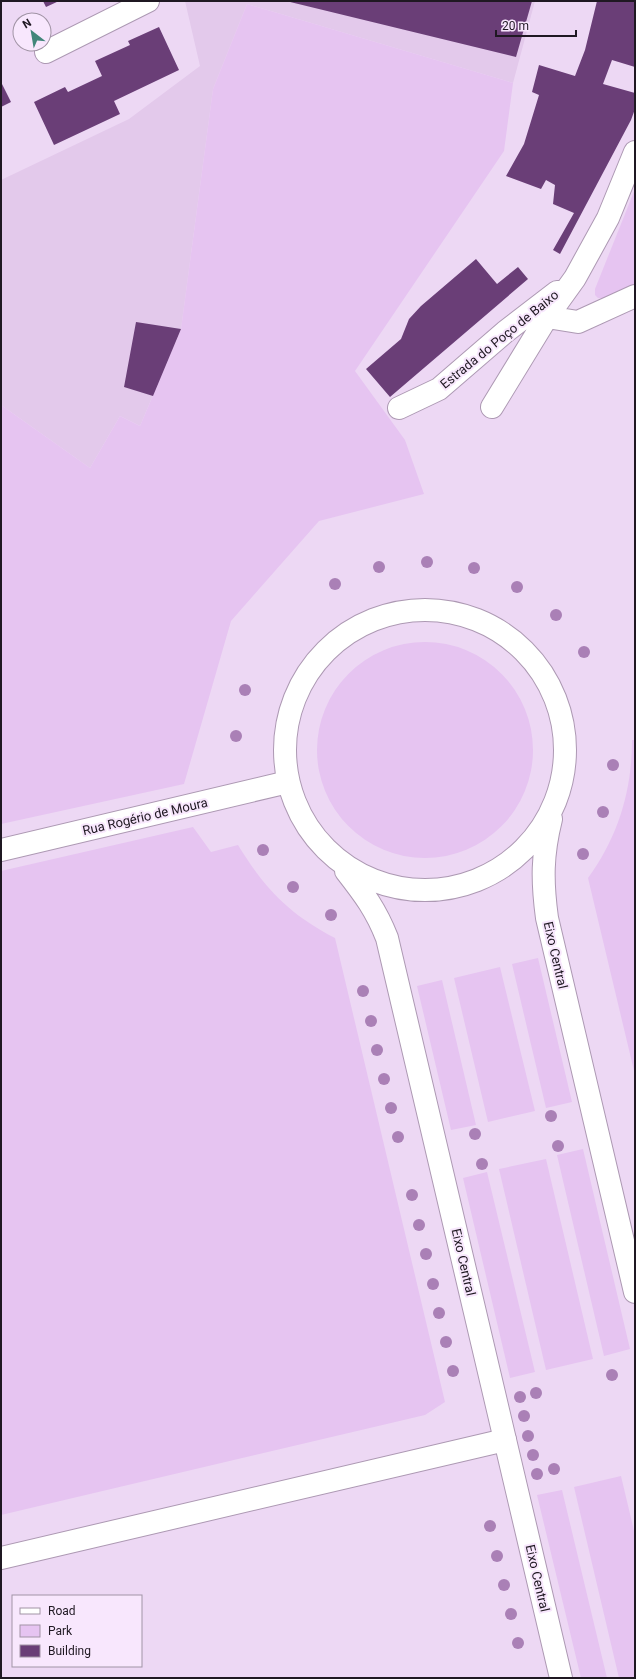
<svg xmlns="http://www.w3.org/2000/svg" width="636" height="1679" font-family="Roboto,sans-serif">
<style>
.built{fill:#e3c9eb}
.green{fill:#e6c4f1}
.building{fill:#6a3e77}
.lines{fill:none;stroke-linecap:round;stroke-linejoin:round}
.minor-casing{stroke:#ad99b3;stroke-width:24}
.major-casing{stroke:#ad99b3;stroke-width:24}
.minor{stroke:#fff;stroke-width:22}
.major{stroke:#fff;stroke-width:22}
.tree{fill:#aa80b6}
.labels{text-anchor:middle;stroke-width:4;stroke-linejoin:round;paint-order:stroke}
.street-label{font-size:13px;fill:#1f1822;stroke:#f8e7fd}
</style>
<rect width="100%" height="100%" fill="#edd8f4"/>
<path class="built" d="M185 1H535L513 83 247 4 213 89 181 329 140 426 120 416 90 468 1 405V180L129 119 200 66Z"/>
<path class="green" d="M247 4 513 83 504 151 355 371 405 440 424 494 319 521 231 621 184 784 1 824V405L90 468 120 416 140 426 181 329 213 89Z
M635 189V284L606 298H598L595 295V289Z
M317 750a108 108 0 1 1 216 0a108 108 0 1 1-216 0Z
M632 740H635V1075L588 878C618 837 632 791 632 740Z
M193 827 211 852 238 845C265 889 289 914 335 938L445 1402 425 1415 1 1515V871Z
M538 958 572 1102 546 1108 512 964Z
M500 967 535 1111 488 1122 454 978Z
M442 980 476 1125 451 1130 417 986Z
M583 1149 630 1349 604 1356 557 1155Z
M546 1159 593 1359 546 1370 499 1169Z
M487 1172 535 1372 510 1378 463 1178Z
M621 1476 635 1535V1678H619L574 1487Z
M562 1490 607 1678H581L537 1495Z"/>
<path class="building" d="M43 1H59L46 7Z
M286 1H532L516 57Z
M597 1H635V67L612 60 603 84 635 93V109L631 120 560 254 553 250 574 213 553 204 555 185 546 180 541 189 506 176 524 144 539 95 532 92 539 65 575 76 585 50Z
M159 27 179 70 114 101 120 114 54 145 34 102 65 87 68 92 102 76 95 61 130 45 128 41Z
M1 82 11 102 1 107Z
M476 259 497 284 518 267 528 279 390 397 366 369 401 339 409 319 421 306Z
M136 322 181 329 153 396 124 387Z"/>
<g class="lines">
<g class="minor-casing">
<path id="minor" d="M46 52 148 1
M547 317 578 322 635 296
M492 407 547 317 575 278 608 218 635 152
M399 408 439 389 505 332 557 292
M1 850 288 782
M1 1558 505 1440"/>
</g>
<g class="major-casing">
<path id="major" d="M285 750a140 140 0 1 1 280 0a140 140 0 1 1-280 0Z
M551 819C542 855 542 881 547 918L635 1292
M346 871C364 894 376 910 387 938L561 1678"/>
</g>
<use href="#minor" class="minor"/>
<use href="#major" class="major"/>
</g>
<g class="tree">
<circle cx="427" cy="562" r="6"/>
<circle cx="379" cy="567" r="6"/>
<circle cx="474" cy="568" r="6"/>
<circle cx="335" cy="584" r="6"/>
<circle cx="517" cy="587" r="6"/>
<circle cx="556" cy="615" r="6"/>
<circle cx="584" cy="652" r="6"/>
<circle cx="245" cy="690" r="6"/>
<circle cx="236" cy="736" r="6"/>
<circle cx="613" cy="765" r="6"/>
<circle cx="603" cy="812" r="6"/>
<circle cx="263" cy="850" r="6"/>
<circle cx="583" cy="854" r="6"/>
<circle cx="293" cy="887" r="6"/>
<circle cx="331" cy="915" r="6"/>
<circle cx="363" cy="991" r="6"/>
<circle cx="371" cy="1021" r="6"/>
<circle cx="377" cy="1050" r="6"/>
<circle cx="384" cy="1079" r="6"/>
<circle cx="391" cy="1108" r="6"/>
<circle cx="551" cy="1116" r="6"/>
<circle cx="475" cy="1134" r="6"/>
<circle cx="398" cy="1137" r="6"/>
<circle cx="558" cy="1146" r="6"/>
<circle cx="482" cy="1164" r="6"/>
<circle cx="412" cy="1195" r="6"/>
<circle cx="419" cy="1225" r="6"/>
<circle cx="426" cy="1254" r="6"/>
<circle cx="433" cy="1284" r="6"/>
<circle cx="439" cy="1313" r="6"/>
<circle cx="446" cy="1342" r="6"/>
<circle cx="453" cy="1371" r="6"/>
<circle cx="612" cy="1375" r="6"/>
<circle cx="536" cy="1393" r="6"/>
<circle cx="520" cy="1397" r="6"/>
<circle cx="524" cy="1416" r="6"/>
<circle cx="528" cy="1436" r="6"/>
<circle cx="533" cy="1455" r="6"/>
<circle cx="554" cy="1469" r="6"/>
<circle cx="537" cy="1474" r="6"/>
<circle cx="490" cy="1526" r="6"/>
<circle cx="497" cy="1556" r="6"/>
<circle cx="504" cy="1585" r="6"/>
<circle cx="511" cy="1614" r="6"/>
<circle cx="518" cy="1643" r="6"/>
</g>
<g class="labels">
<g class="street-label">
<text transform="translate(499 339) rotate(-39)" y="5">Estrada do Poço de Baixo</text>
<text transform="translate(145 816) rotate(-13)" y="5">Rua Rogério de Moura</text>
<text transform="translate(556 955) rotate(77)" y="5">Eixo Central</text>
<text transform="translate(464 1262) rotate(77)" y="5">Eixo Central</text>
<text transform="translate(538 1578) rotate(77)" y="5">Eixo Central</text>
</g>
</g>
<rect width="636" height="1679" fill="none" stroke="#1f1822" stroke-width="4"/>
<rect x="12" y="1595" width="130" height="72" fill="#f8e7fd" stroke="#a194a5"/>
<rect x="20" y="1608" width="20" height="6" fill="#ffffff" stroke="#a194a5"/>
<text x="48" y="1615" font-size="12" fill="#1f1822">Road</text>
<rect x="20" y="1625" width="20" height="12" fill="#e6c4f1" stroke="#a194a5"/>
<text x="48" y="1635" font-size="12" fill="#1f1822">Park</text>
<rect x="20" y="1645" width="20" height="12" fill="#6a3e77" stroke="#a194a5"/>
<text x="48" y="1655" font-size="12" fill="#1f1822">Building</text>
<g transform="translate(32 32) rotate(329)"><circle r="19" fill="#f8e7fd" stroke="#a194a5"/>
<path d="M0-3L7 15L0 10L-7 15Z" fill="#42867a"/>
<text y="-6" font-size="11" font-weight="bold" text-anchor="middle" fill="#1f1822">N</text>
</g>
<path d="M496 30v6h80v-6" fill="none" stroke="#1f1822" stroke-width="2"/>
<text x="502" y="30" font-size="12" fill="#1f1822" stroke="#f8e7fd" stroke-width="3" paint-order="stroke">20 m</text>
</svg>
